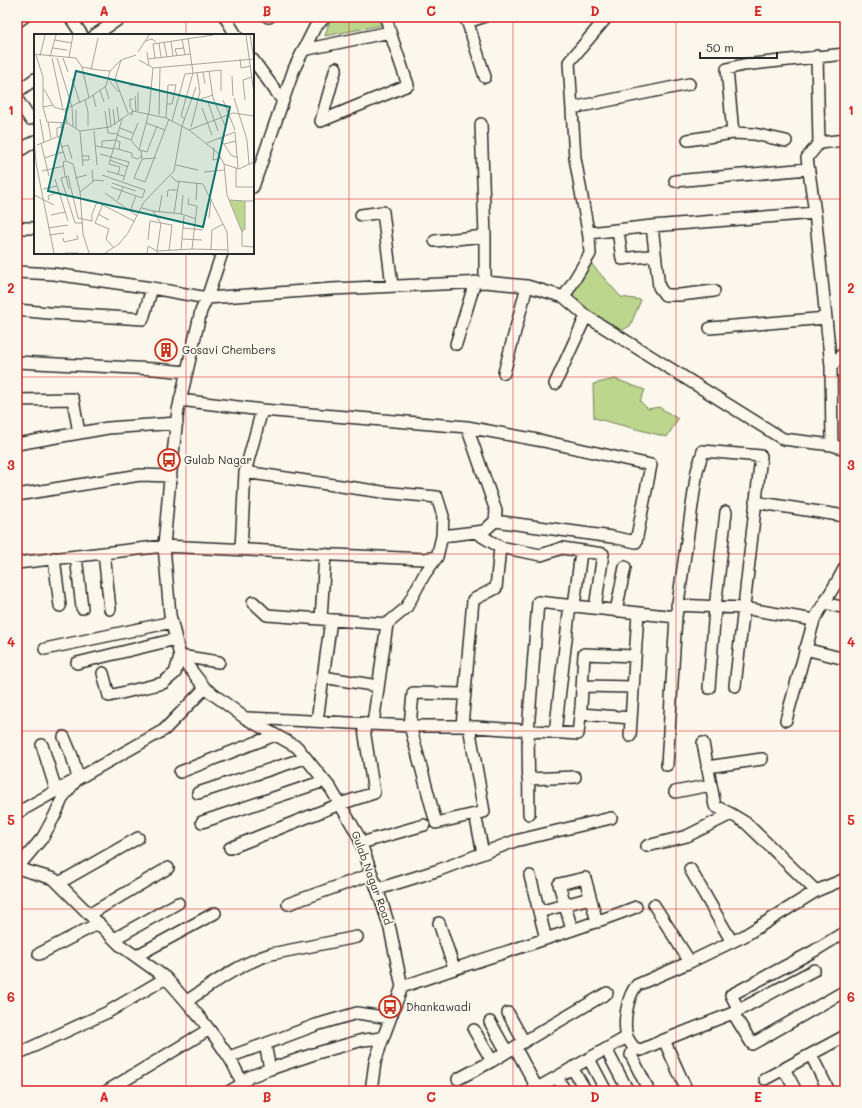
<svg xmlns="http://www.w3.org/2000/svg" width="862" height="1108" font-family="Mali,sans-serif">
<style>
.green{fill:#bdd68d;stroke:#74805c}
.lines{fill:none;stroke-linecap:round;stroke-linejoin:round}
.minor-casing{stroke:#2b2b2b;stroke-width:14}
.minor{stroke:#fbf7ec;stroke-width:11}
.grid{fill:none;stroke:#d62828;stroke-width:1;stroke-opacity:0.55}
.labels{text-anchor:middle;stroke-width:3.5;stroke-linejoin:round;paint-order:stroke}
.poi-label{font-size:11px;fill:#2b2b2b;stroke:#fbf7ec;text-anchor:start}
.street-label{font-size:11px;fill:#2b2b2b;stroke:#fbf7ec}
.inset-road{fill:none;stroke:#a8a59f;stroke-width:1}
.view{fill:#0f766e;fill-opacity:0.15;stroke:#0f766e;stroke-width:2}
.inset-edge{fill:none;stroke:#2b2b2b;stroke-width:2}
.neatline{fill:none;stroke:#d62828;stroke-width:1.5}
.grid-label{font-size:13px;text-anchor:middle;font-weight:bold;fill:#d62828}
</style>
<rect width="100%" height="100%" fill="#fbf7ec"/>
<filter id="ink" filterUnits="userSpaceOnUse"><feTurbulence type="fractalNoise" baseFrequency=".025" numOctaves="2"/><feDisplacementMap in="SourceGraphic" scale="8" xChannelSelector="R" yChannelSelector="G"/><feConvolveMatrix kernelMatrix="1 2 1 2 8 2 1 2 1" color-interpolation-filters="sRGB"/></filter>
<g filter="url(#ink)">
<path class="green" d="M338 17H376L382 25 325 36 329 23Z
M587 259 621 297 641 300 630 326 617 333 568 297Z
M615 379 645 390 640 401 648 409 659 407 678 419 667 437 594 418 593 384Z"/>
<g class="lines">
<g class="minor-casing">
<path id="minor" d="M70 17 82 35
M225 17 236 35
M268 17H269
M466 17 485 77
M17 22 24 17
M467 22 483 17
M95 35 122 17
M303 50 390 32 386 17
M817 56 819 143 807 158 815 213 831 366
M253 60 283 101
M336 68 321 121 408 85 390 32
M17 92 35 79
M17 99 30 119
M572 108 689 84
M481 124 485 236V282
M733 133 754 134 786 141
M688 140 733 133 727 69 743 65 845 54
M819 143 845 140
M17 152 35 141
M675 181 808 169
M253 187 294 69 315 27 325 17
M361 215 383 212 392 286
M652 226 659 287 665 295H680L714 291
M17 228H35
M618 230 622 259 648 256
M589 233 652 226 815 213
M435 241 485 236
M222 253 207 298 201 311 178 410 169 489 164 546 170 615 180 656 205 688 245 718 297 747 331 789 358 835 382 903 390 929 402 987 383 1038 375 1062 371 1091
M17 272 54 274 152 288 207 298 332 289 485 282 527 286 564 297 586 316 783 439 832 445 845 449
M564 297 590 254 589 237 575 158 569 62 607 17
M17 310 49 313 143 319 152 288
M710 328 826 318
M456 344 475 282
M17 362 154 369 187 372
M504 373 527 286
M555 384 586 316
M17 400 73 399 79 433
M180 400 262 410 467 427 543 441 651 465 636 542 612 537 495 521
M17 444 108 428 177 423
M832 445 831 366 845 352
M17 495 140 475 171 476
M755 502 845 516
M442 536 484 531 495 521 496 511 467 427
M500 547 541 555 562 548 603 554 595 608
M241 549 245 472 262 410
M104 553 110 609
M76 556 82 608
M54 558 60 606
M17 563 164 546 249 550 335 555 424 559 437 557 442 536 443 516 437 497 382 492 245 472
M253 602 267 615 387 624
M825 603 845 608
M677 605 743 608 814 620
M574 606 581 552
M616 611 625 567
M321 619 325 554
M45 649 172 622
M805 649 845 659
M77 663 176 639
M103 673 109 696 163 683 175 673 180 656 219 662
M323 677 378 686
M583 686 633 687
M709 688 715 608 726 512
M465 694 413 693 410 726 436 823 484 812 469 726
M581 714 631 718
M248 718 410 726H462L578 734 581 707 584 654 635 656
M786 720 814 620 838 580 845 567
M317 721 331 620
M373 724 387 624 406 608 424 575 437 557
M462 726 473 600 496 588 500 547 475 532
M555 733 570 605
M630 736 638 613
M703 743 715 806 731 814 746 823 816 891
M42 745 56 790
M667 765 676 617 697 471 703 451 761 456 735 686
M707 767 762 759
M180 772 275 735
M528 779 575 777
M675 792 711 785
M198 793 305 758
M17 813 164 730 205 688
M475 814 483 853
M529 814 528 731 538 602 676 617
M202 822 324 781
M361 843 424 825
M647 846 687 836 731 814
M230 848 340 804 374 793 363 723
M17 868 54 879 120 945 166 978
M17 868 43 837 55 815 63 797 78 778 72 756 64 737
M690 869 732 942
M530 876 546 939
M59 883 138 838
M378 889 439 870 515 841 611 818
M288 904 372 874
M654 905 690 962
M539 912 590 898
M90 914 168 868
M439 923 454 968
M572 930 559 884 585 878 597 922
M845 932 814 951 731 995 739 1010 733 1013 752 1044 845 991
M114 939 178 903
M39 954 99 923
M136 956 215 913
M402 987C479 959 559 937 636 907
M187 1001C214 983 239 964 271 954L357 937
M739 1010 814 970
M508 1013 524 1042
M733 1013 664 1040 641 1050 634 1048C631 1044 629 1041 627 1037 623 1023 627 996 637 985L690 962 744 936 816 891 845 879
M490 1022 507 1052
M474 1030 492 1061 515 1047
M664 1040 687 1091
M265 1044 316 1025 357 1013 390 1018
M634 1048 631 1055 647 1087
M606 1049 628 1091
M17 1054 108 1012 166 978C188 1003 210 1028 228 1056 236 1067 239 1080 248 1091
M811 1055 829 1091
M229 1057 265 1044 270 1069
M589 1059 606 1091
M572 1068 586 1091
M784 1069 796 1091
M557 1077 565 1091
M458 1079 492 1061
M765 1079 845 1036
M537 1088 515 1047 607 993
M107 1091 208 1030
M230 1091 242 1084 249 1077 270 1069 317 1053 363 1040 383 1038
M532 1091 627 1037"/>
</g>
<use href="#minor" class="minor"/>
</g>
</g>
<path class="grid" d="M186 17V35M349 17V1091M513 17V1091M676 17V1091M17 199H35M253 199H845M186 253V1091M17 377H845M17 554H845M17 731H845M17 909H845"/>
<defs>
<g id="building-ring" transform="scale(1.15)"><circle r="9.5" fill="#fbf7ec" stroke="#c8321e" stroke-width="1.5"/><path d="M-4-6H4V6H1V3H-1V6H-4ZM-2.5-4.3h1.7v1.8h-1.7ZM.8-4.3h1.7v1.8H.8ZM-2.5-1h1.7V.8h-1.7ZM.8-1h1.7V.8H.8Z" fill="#c8321e"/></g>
<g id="bus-ring" transform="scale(1.15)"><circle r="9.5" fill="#fbf7ec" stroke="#c8321e" stroke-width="1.5"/><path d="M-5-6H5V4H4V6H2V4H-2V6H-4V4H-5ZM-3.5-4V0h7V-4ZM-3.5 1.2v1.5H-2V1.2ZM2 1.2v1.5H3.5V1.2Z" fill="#c8321e"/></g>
</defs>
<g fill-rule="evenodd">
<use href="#building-ring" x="166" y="350"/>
<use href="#bus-ring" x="169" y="460"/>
<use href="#bus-ring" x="390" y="1007"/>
</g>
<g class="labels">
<g class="poi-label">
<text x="182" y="354">Gosavi Chembers</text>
<text x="184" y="464">Gulab Nagar</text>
<text x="406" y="1011">Dhankawadi</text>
</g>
<g class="street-label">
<text transform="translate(372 878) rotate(70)" y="4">Gulab Nagar Road</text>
</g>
</g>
<g transform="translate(34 34)">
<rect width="220" height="220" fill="#fbf7ec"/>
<path d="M195 166 211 167V195L208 198Z" fill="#bdd68d"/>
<path class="inset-road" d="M212 1 220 60M216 1 220 25M154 4 159 39M148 5 151 21M21 6 38 9M111 7 118 5 122 8M137 7 139 22M130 8 133 23M125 9 127 23M19 14 33 16M104 18 115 1M113 18 115 32M0 20 42 24 48 33 64 36 76 37 87 26 102 21M2 21 9 43V73L19 71M6 22 11 1M143 22 141 15 150 14M16 23 22 1M35 23 39 1M18 24 29 76M23 24 38 73 39 92M29 24 34 38M121 24 119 10 179 1M114 25 157 20M206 25 207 34 217 32M87 26 81 45 94 79M105 26 119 34 220 25M119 34 115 78 105 116 113 118 123 92M57 36 64 4M175 37 179 64 192 94M169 38 171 50M198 42 199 62M38 45 46 69M75 47 85 58M95 51 118 53M71 52 75 65M10 55 20 73 30 76M66 56 70 68M59 61 62 73M101 62 102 77M55 64 72 52 76 37M200 64 213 106 215 130M167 65 179 61M51 66 54 78V92M189 66 201 96M211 66 209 46 218 43M174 68 184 97M9 73 13 88 33 89 46 97 76 93 99 77 132 84 155 96 184 119 190 130 193 161 208 198V212L220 213M83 73 85 87M75 74 77 93M168 74 178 101M79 75 81 91M71 77 74 99 84 100M104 77V58M125 81 126 34M97 82 99 77 96 73V65H99M132 84 134 51H142L138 70H133M6 85 10 108M151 85 147 82 159 39M138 87 151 40 187 36V57M14 88 17 104M33 89 31 75 55 64 48 33M112 89 131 96M157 93 166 58 163 39M42 94V76M86 94 99 99M155 96 199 79 220 82M46 97 49 132M60 97 63 131M83 101 97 106 105 116M23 102V94L27 93M0 103 2 129 20 219M25 103 32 127M186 104 197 121 204 124M97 106 104 89M7 109 15 142M173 109 201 98 204 134M190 110 202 107M3 111 28 101 27 88M62 112 80 115M27 113 34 111 38 125M68 113V107L82 106 86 108 85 115M180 113 179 126 187 124M80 114 98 119V123L104 125 107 122M107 117 108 125 122 124M66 120 95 128 89 147M48 122H55V126H49M10 124 29 118M108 125 100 144 111 148 135 85M76 126 94 133M32 127 39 130 46 158 49 200 55 219M190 130 205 135 220 128M142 131 164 136M202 134V153H220M58 136 59 148M8 137 30 132M73 137 90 142M170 138 190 136M84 140 86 133 75 130 88 85M68 141 111 156 108 164 77 153M31 142 29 128 32 127M137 142 142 147 169 150 193 198 194 216M32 143 35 155M41 144 53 141M21 145 34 187M78 149 102 157M9 155 23 152M46 158 61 146 70 147M71 159 103 182M0 161 20 171M133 163 134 156H144M155 164 154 170 163 172 158 215 194 216V219M15 166 14 162 25 158M84 166 89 153M162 166 163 149M195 166 211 167M69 170 61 189 75 195 72 205 79 213M108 174 119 177 127 189 123 217 158 215M96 177 102 162M119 177 148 180 162 185M125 178 128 161M140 179 145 147M64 180 75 186M147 180 149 161M17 181 31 178M175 184 177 165M49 189H41L27 144 34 142 44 184 58 187V180L63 168 100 187M14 194 34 191M149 194 169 196M208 198 211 195V167H220M15 201 30 199M29 204 30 208 44 205 43 201M148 205 168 206M114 206 116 187 138 191 135 217M177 215 178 196 189 190M147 216 150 182M31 219H44M71 219 85 210 94 199 110 168 140 137 148 92 162 53M113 219 114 212 123 217V219"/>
<path class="view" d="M42 37 196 73 169 193 14 157Z"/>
<rect width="220" height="220" class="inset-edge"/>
</g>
<rect width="862" height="1108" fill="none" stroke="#fbf7ec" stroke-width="44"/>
<path d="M700 52v6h77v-6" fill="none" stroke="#2b2b2b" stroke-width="2"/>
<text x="706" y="52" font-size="12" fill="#2b2b2b" stroke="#fbf7ec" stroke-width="3" paint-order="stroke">50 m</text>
<rect x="22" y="22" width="818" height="1064" class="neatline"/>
<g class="grid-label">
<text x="104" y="16">A</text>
<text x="267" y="16">B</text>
<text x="431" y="16">C</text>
<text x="595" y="16">D</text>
<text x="758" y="16">E</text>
<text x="11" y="115">1</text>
<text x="851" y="115">1</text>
<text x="11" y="293">2</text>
<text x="851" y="293">2</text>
<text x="11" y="470">3</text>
<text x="851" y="470">3</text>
<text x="11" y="647">4</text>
<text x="851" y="647">4</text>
<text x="11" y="825">5</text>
<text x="851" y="825">5</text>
<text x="11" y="1002">6</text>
<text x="851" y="1002">6</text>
<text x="104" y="1102">A</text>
<text x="267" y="1102">B</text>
<text x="431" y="1102">C</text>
<text x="595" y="1102">D</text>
<text x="758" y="1102">E</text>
</g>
</svg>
